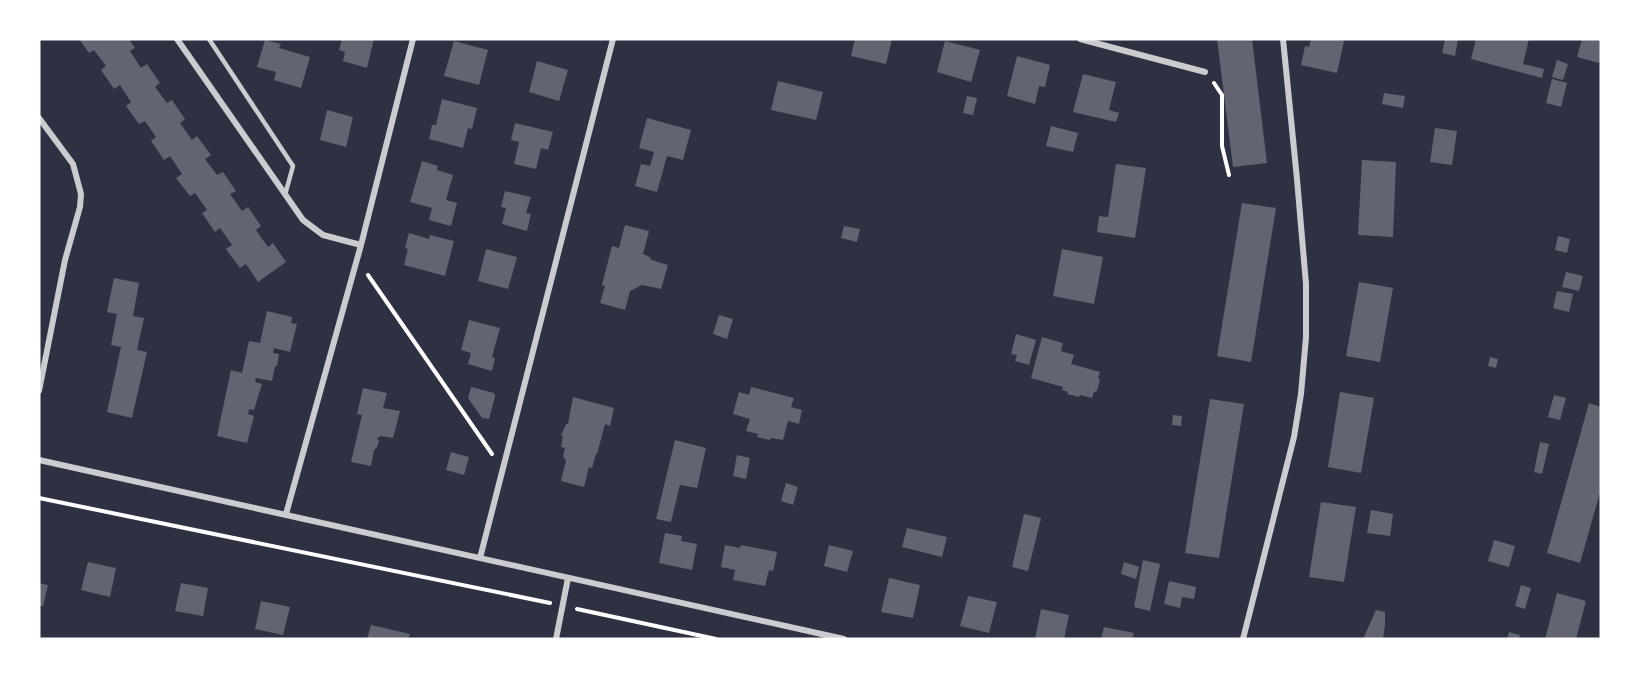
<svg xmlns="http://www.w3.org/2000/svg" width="1640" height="678" font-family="'Libre Baskerville',serif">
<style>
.building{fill:#626471}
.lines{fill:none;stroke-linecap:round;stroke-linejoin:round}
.path{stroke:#fff;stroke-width:4}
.service{stroke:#caccd0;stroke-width:4.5}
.minor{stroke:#caccd0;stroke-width:6}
</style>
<rect width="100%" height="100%" fill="#2d3142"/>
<path class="building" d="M79 39H129L135 48 130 51 141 68 147 64 160 83 155 87 167 103 172 100 185 119 180 123 192 140 197 136 211 155 205 159 217 175 223 172 236 191 230 194 242 211 248 207 261 226 256 230 268 247 273 243 286 262 258 282 246 264 240 268 226 249 232 245 220 228 215 232 202 213 207 210 195 193 190 196 176 178 182 174 170 156 164 160 151 141 156 137 145 121 139 124 126 106 131 102 120 85 114 89 101 70 106 66 94 50 89 53Z
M342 39H374L367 68 343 61 345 52 339 50Z
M855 39H892L886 64 851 56Z
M1217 39H1252L1267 163 1233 167Z
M1311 39H1334L1344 41 1337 73 1301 65 1305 46 1309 47Z
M1445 39H1458L1455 56 1442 53Z
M1476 39H1529L1523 64 1544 69 1542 78 1471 59Z
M1582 39H1601V61H1600L1599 63 1577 57Z
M265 40 281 44 279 48 310 57 301 88 274 80 276 72 257 67Z
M454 41 488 50 479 85 444 76Z
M945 41 980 50 971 82 937 72Z
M1017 56 1050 65 1045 87 1039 86 1035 104 1007 96Z
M1557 60 1568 64 1563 80 1552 77Z
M537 61 568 70 559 101 529 92Z
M1083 74 1116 82 1109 110 1119 113 1116 122 1073 112Z
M1552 79 1567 83 1561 107 1546 103Z
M778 81 823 92 816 120 771 110Z
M1384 93 1405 96 1403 108 1382 104Z
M967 96 977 98 973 115 963 113Z
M442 99 477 108 472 129 468 128 463 148 429 139 432 125H436Z
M327 110 353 117 346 147 320 140Z
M647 118 691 130 683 160 667 156 657 192 635 186 641 164 650 166 654 152 639 148Z
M515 123 553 132 548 150 541 148 536 169 514 164 519 142 511 140Z
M1051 126 1078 133 1073 152 1046 146Z
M1435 128 1457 131 1452 165 1430 162Z
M1362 160 1396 162 1393 237 1358 235Z
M422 161 438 166 437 170 453 175 446 200 457 203 451 226 429 220 432 208 410 202Z
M1116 164 1146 168 1135 238 1097 232 1099 216 1108 217Z
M505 191 531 197 526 213 531 214 527 231 502 224 506 208 501 207Z
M1242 203 1276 208 1251 362 1217 356Z
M625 225 649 231 643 254 648 256 652 260 668 265 661 289 642 285 630 291 625 310 600 303 605 286 602 285 612 246 619 248Z
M844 226 860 229 857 242 841 238Z
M409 233 429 239 430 235 454 241 445 276 404 265 408 249 405 248Z
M1558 236 1570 239 1567 253 1555 250Z
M486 249 517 257 508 289 478 281Z
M1062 249 1103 257 1094 304 1053 296Z
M1566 272 1583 276 1579 291 1562 287Z
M114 278 139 283 133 316 144 318 137 350 147 352 132 418 107 412 121 347 111 345 117 314 107 312Z
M1359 282 1393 288 1380 362 1346 356Z
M1557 291 1573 294 1569 312 1553 308Z
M267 311 292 317 291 323 297 324 290 352 274 348 273 353 279 354 277 366H275L272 381 256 378 255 382 262 384 254 410 249 409 248 414 254 416 247 443 217 436 231 370 242 373 249 341 260 343Z
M719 315 733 319 727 339 713 334Z
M469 320 500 328 492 357 495 358 492 371 468 364 471 353 461 350Z
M1016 334 1036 340 1029 365 1015 361 1017 355 1011 354Z
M1042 337 1063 343 1061 351 1074 355 1071 364 1100 372 1098 378 1100 380 1097 391 1094 392 1092 398 1080 395 1079 397 1067 394 1068 392 1062 390 1063 387 1031 378Z
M1490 357 1498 359 1496 368 1488 366Z
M471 387 494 393 495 397 489 419 482 418 468 398Z
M751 387 794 398 791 407 802 410 799 424 788 421 783 440 771 438 770 440 757 437 758 434 746 431 750 419 733 414 739 392 749 395Z
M363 388 387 393 383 408 400 411 393 438 381 436 377 438 379 441 377 447 374 450 371 466 351 462 362 415 357 414Z
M1340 392 1374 398 1361 473 1328 467Z
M1554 395 1566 398 1560 420 1548 417Z
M573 397 614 408 610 426 605 424 597 454H596L592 468 589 467 584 487 561 481 566 461 563 456 565 448 561 447 563 436H561L566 424H568Z
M1210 399 1244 404 1219 558 1185 553Z
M1589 403 1601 407V489L1580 563 1547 553Z
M1173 415 1182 416 1181 426 1172 425Z
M675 440 706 448 697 488 680 485 671 522 656 519Z
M1540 442 1549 444 1542 474 1534 472Z
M451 452 469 457 464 475 446 470Z
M737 455 750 458 746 479 733 476Z
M786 483 798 487 793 505 781 501Z
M1321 502 1356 507 1344 582 1309 577Z
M1371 510 1393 514 1390 536 1367 533Z
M1024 514 1041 518 1028 571 1012 567Z
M907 528 947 537 942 557 902 547Z
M665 533 682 536 681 541 697 544 692 570 659 563Z
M1494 540 1515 546 1509 567 1488 561Z
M725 545 740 548 741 545 777 552 773 571 769 570 765 586 733 580 735 570 721 567Z
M829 545 853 551 847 572 824 566Z
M1143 560 1160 564 1150 611 1134 607Z
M88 562 116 568 110 597 81 590Z
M1124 562 1139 567 1136 579 1121 574Z
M889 578 920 585 913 618 881 612Z
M1169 581 1196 587 1194 599 1182 597 1180 608 1164 604Z
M39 583 48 585 43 606H39Z
M181 583 208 588 203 616 175 611Z
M1521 585 1531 588 1525 609 1515 606Z
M1557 593 1586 601 1576 639H1545Z
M968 596 997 602 989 633 960 626Z
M261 601 290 607 283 635 255 629Z
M1041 609 1069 615 1064 639H1035Z
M1376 610 1385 612V625L1383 639H1363Z
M371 625 410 634 408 639H367Z
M1104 627 1134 633 1132 639H1101Z
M1509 632 1520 635 1519 639H1507Z"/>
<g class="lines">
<path class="path" d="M1214 83 1222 95V146L1229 175
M368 275 492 454
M39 498 550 603
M577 609 716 639"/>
<path class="service" d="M209 39 293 166 285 195"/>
<path class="minor" d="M177 39 303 220 323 235 361 245
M1080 39 1205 72
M39 118 73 164 81 194 80 207 65 260 39 391
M39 460 844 639
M286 514 361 245 413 39
M480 558 613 39
M556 639 568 578
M1243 639 1294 437 1301 394 1306 337V284L1297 179 1283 39"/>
</g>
<rect width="1640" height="678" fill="none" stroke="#ffffff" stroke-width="81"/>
</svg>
